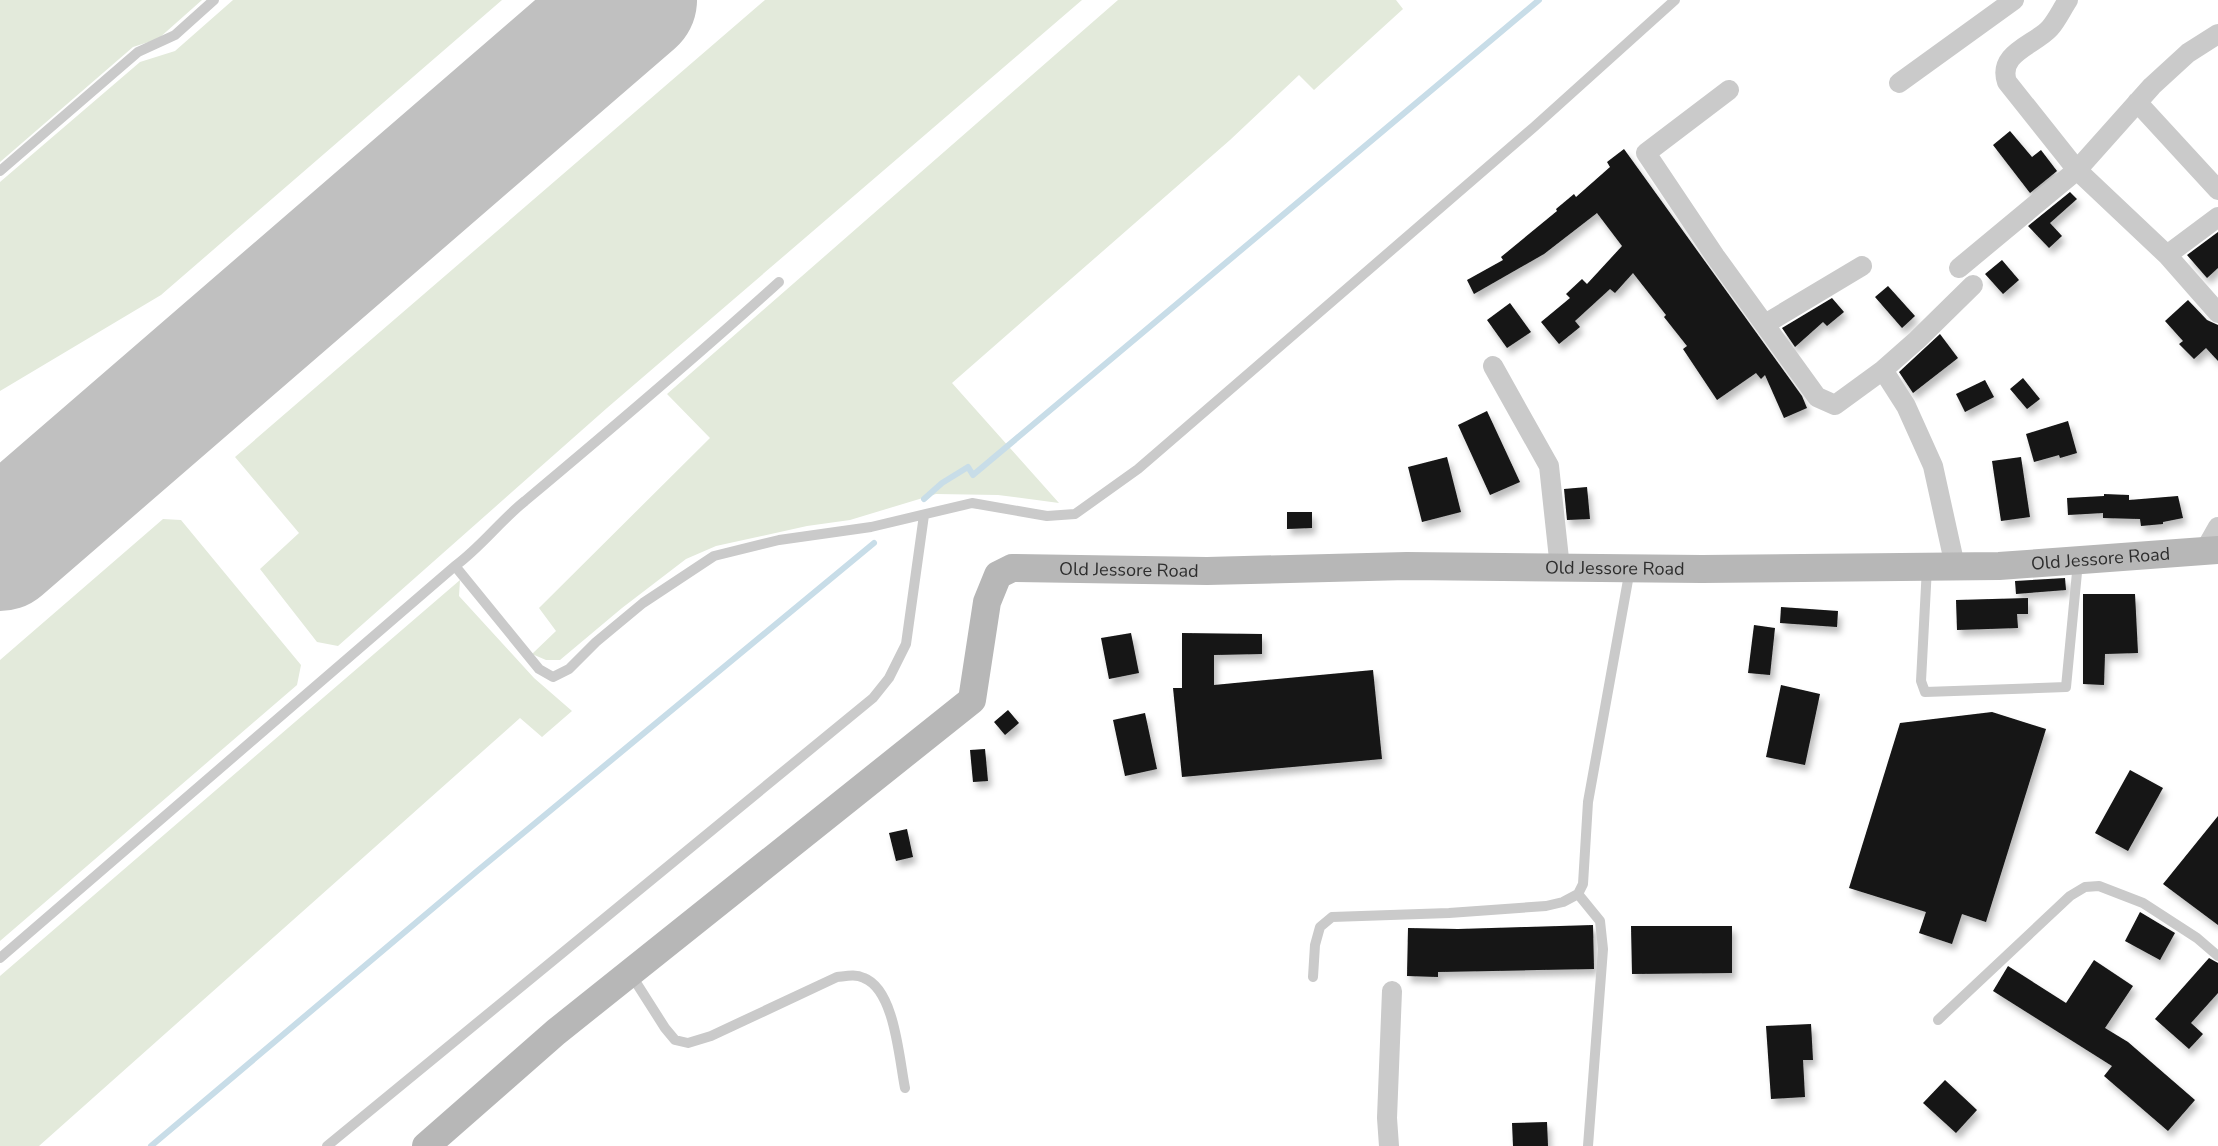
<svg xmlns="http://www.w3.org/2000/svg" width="2218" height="1146" font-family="'Nunito Sans',sans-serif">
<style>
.green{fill:#e3eadb}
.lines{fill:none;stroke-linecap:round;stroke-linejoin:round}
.stream{stroke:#c8dde8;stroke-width:6}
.taxiway{stroke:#c0c0c0;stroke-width:51}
.runway{stroke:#c0c0c0;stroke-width:128}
.building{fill:#141414;filter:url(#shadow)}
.lane{stroke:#cacaca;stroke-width:10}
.street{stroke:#cacaca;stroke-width:20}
.secondary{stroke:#b7b7b7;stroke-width:28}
.labels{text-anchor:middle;stroke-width:6;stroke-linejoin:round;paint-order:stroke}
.street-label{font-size:18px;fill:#2d2d2d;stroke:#fff}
</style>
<defs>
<filter id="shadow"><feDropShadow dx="3.5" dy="6" stdDeviation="3" flood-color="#0004"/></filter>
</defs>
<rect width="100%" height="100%" fill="#fff"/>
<path class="green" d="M0 0H202L158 39 133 47 0 162Z
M233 0H502L161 295 0 391V182L140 62 175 51Z
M765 0H1082L607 408 338 646 317 642 260 569 299 533 235 457Z
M1118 0H1396L1403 9 1314 90 1299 75 1230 140 952 383 1059 503 998 495 936 494 850 520 807 526 716 546 686 559 622 608 560 660H546L532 654 556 631 539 608 710 438 667 394Z
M163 519 181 520 301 665 297 685 0 941V660Z
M460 580 459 596 534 678 572 711 542 737 520 718 39 1146H0V976Z"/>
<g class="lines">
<path class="stream" d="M924 499 942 483 968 467 973 475 1539 0
M151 1146 476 872 874 543"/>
<path class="taxiway" d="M0 506 37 494 108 454"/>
<path class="runway" d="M0 547 633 0"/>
</g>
<path class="building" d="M2010 131 2032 157 2041 150 2057 171 2030 193 1993 145Z
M1624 149 1802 396 1807 408 1784 418 1765 375 1761 379 1756 373 1717 400 1683 349 1687 346 1664 317 1666 315 1633 273 1615 293 1610 289 1575 321 1580 327 1559 344 1541 322 1570 298 1566 294 1582 279 1587 284 1622 246 1597 213 1544 254 1474 294 1467 280 1503 260 1501 257 1557 211 1556 209 1574 194 1576 197 1610 167 1607 162Z
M2070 192 2077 199 2050 223 2062 236 2049 248 2028 226Z
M2218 232V268L2207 278 2187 255Z
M2002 260 2019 280 2003 294 1985 274Z
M1888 286 1915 316 1902 328 1875 297Z
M1832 298 1844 312 1827 326 1823 322 1795 347 1782 328Z
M2188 300 2207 320 2218 325V361L2206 348 2194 359 2179 344 2183 341 2165 321Z
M1510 303 1531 332 1507 348 1487 320Z
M1940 334 1958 358 1913 393 1899 372Z
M2023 378 2040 399 2027 409 2010 389Z
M1985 380 1994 397 1965 412 1956 394Z
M1487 411 1520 482 1490 495 1458 425Z
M2068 421 2077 453 2060 458 2059 455 2034 462 2026 434Z
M1447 457 1461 512 1422 522 1408 467Z
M2021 457 2030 517 2001 521 1992 461Z
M1587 487 1590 519 1567 520 1564 489Z
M2104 494 2129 495V500L2178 496 2183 518 2163 522V524L2141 526 2140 519 2103 518V513L2068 515 2067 498 2104 496Z
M1287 512H1312V528L1287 529Z
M2065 578 2066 590 2016 594 2015 581Z
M2083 594H2135L2138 653 2105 654 2104 685 2083 684Z
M2028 598V614H2017L2018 628 1957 630 1956 600Z
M1781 607 1838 611 1837 627 1780 623Z
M1754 625 1775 628 1770 675 1748 673Z
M1131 633 1139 673 1109 679 1101 638Z
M1182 633 1262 634V654L1214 655V685L1373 670 1382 759 1182 777 1173 688H1182Z
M1781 685 1820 694 1805 765 1766 757Z
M1008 710 1019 723 1005 735 994 722Z
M1992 712 2046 729 1986 922 1962 914 1952 944 1919 933 1926 912 1849 888 1900 723Z
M1145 713 1157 769 1125 776 1113 720Z
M985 749 988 781 973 782 970 750Z
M2130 770 2163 788 2128 851 2095 833Z
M2218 816V925L2163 884Z
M907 829 913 857 896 861 889 833Z
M2140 912 2175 933 2160 960 2125 941Z
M1593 925 1594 969 1438 972V977L1407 976 1408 928 1458 929Z
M1631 926H1732V973L1632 974Z
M2209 958 2218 963V993L2191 1023 2203 1034 2189 1049 2155 1019Z
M2094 960 2133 986 2105 1028 2128 1042 2195 1100 2168 1131 2104 1076 2112 1066 1993 991 2008 966 2066 1003Z
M1811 1024 1813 1060H1803L1805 1097 1771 1099 1766 1026Z
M1945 1080 1977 1110 1956 1133 1923 1103Z
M1547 1122 1548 1146H1513L1512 1123Z"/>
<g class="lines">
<path class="lane" d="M0 171 138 52 175 35 214 0
M455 566C481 547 500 521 525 501 611 429 696 357 779 282
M1927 567 1921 681 1925 692 2066 687 2078 562
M1578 894 1600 921 1603 949 1588 1146
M0 958 455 566 539 669 553 677 569 669 596 642 643 603 714 556 779 540 871 527 972 503 1047 516 1075 514 1138 469 1534 127 1675 0
M630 973 665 1028 675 1040 688 1043 711 1036 837 977C847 976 855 974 864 978 895 990 899 1059 905 1088
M1313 977 1315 945 1320 927 1332 917 1449 913 1546 906 1563 902 1578 894 1583 884 1588 802 1630 569
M1938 1020 2070 896 2085 887 2099 886 2143 903 2197 938 2218 956
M327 1146 873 698 889 678 906 644 924 515"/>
<path class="street" d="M2068 0C2062 9 2057 20 2050 28 2035 45 1997 53 2007 82L2077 170 2167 255 2218 313
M1899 83 2014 0
M1729 90 1646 153 1715 256 1817 397 1835 405 1883 370 1906 406 1933 466 1955 566
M2137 102 2218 190
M2167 255 2218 217
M1959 268 2077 170 2152 86 2188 53 2218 34
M1765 324 1862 266
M1493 366 1549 466 1560 568
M1883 370 1917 340 1973 285
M2205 550 2218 527
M1389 1146 1387 1118 1392 991"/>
<path class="secondary" id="s1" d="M426 1146 556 1032 972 700 987 602 998 575 1012 568 1207 571 1407 566 1702 569 1999 566 2218 550"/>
</g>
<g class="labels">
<g class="street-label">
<text dy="6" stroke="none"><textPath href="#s1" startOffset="1938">Old Jessore Road</textPath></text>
<text dy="6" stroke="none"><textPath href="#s1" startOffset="1452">Old Jessore Road</textPath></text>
<text dy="6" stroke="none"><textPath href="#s1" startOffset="966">Old Jessore Road</textPath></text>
</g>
</g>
</svg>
